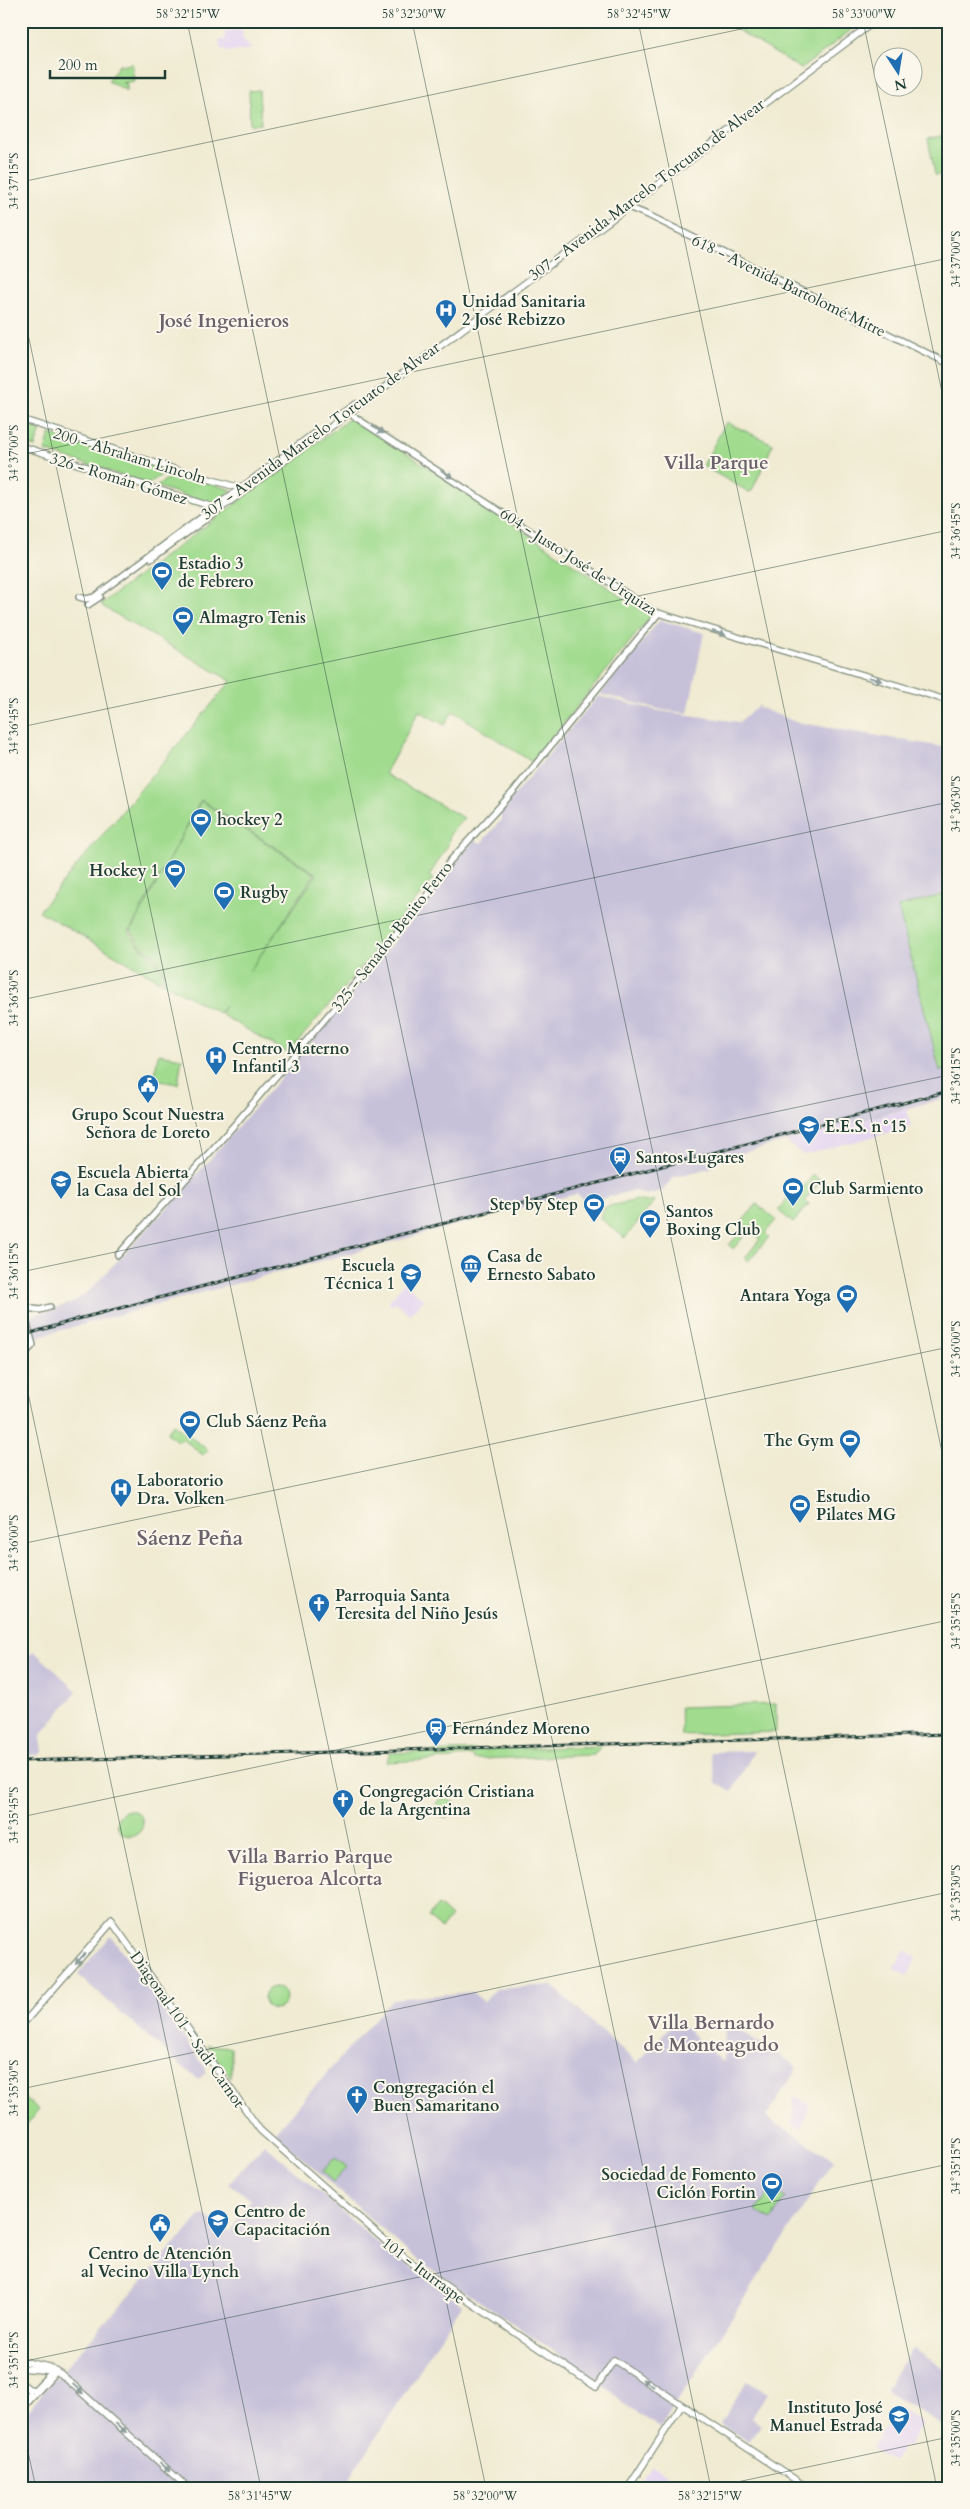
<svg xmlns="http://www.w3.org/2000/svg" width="970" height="2509" font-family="Cardo,serif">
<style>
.built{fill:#e4d3f1}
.industrial{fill:#c6c0d9}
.green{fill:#a0db8e;stroke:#608c61}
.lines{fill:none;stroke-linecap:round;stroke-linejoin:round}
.secondary-casing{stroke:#889483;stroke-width:8}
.primary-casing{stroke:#889483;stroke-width:8}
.secondary{stroke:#fff;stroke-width:5}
.primary{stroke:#fff;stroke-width:5.5}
.rail-casing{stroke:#1f3d34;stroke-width:3}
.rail{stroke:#fbf7ec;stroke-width:1;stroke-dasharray:4;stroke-linecap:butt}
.oneway{fill:#8f9e9a}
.ticks{fill:none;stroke:#1f3d34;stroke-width:1;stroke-opacity:0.45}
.labels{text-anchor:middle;stroke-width:4;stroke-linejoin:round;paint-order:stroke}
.street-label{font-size:16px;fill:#1f3d34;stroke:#fbf7ec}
.poi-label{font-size:16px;font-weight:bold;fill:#1f3d34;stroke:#fbf7ec;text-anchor:start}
.quarter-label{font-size:19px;font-weight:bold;fill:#6a636b;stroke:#fbf7ec}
.district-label{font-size:21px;font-weight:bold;fill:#6a636b;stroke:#fbf7ec}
.neatline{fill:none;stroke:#1f3d34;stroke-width:2}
.ticks-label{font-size:12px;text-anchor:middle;fill:#1f3d34}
</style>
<rect width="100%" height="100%" fill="#fbf7ec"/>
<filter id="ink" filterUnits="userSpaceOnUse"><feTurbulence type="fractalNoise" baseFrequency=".02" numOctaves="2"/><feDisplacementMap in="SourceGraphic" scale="10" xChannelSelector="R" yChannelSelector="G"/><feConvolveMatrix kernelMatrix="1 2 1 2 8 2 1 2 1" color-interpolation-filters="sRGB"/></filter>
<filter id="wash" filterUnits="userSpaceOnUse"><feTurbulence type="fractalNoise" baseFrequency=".0096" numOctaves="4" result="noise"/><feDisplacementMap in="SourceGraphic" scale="20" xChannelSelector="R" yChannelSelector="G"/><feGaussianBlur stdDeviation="1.12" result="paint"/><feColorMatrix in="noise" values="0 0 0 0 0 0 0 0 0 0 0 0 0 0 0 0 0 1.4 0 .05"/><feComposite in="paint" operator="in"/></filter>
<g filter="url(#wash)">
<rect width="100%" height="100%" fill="#f0ebd2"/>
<path class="built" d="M242 29 243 39 252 49 226 52 225 49 221 50 219 40H225V31Z
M907 1109 911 1127 803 1155 786 1141Z
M404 1283 424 1300 410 1314 395 1302 392 1305 388 1302Z
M905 1950 917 1958 907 1976 894 1968Z
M794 2095 810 2105 801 2130 792 2124Z
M898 2408 923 2424 908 2447 904 2445 893 2462 872 2449Z
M652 2466 686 2488H641L638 2485Z"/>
<path class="industrial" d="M660 620 704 633 688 713 663 710 600 694Z
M598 696 660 711 739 722 759 705 760 708 796 722 949 748V1097L719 1159 713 1167 674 1177 662 1191 645 1195 634 1190 602 1199 598 1205 593 1207 577 1194 550 1200 42 1335 21 1344V1319L72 1303 89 1291 171 1204 289 1068 297 1066 296 1060 430 898 453 864 474 840 481 843 502 819 499 813Z
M34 1651 77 1691 41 1735 42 1752 39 1755H21V1663Z
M754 1751 732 1792 716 1783 710 1752Z
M109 1937H112L206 2069V2072L198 2080 79 1976V1973Z
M551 1985 637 2063 677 2020 721 2061H724L725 2021 796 2066V2070L766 2117 834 2160 660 2428 627 2406 596 2379 415 2258 278 2137 276 2131 392 1999 472 1992 484 2002 496 1989Z
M264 2144 376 2242 462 2304 350 2478 364 2488H21V2417L202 2214 230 2232 251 2199 229 2184Z
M914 2349 949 2372V2420L945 2426H942L887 2392 886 2389 911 2350Z
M747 2381 767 2393 751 2418 761 2425 749 2441 720 2423Z"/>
<path class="green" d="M723 21H856L860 23 801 69Z
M120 63V66L132 64 134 81 122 83 127 84V91L108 81Z
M259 90 261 124 250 125 249 91Z
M949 134V174L935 175 928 139Z
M354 418 651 616 532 762 453 711 445 725 419 711 385 774 464 818 450 834 448 845 429 876 433 879 371 956 288 1053 220 1014 225 1006 219 1013 162 982 166 976 154 954 142 947 131 931 201 801 315 874 249 972 317 874 201 800 129 932 141 948 152 955 164 975 160 981 39 911 231 681 102 606V603L349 419Z
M21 422 41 430 35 447 21 442Z
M726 422 773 444 752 491 749 492 703 466Z
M50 434 164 470V473L148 484 45 451Z
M176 473 232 490 214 505 158 487V485Z
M949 893V1069L940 1071 898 907Z
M158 1054 182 1058 178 1084 154 1080Z
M813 1175 821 1181 805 1200 809 1204 793 1223 778 1210 793 1191 798 1194Z
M637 1200 646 1202 655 1200 625 1238 600 1218 605 1207Z
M757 1204 776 1220 765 1233 769 1237 748 1261 745 1258 760 1239 749 1230 733 1249 729 1245 745 1227 741 1223Z
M173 1424 208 1450 203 1455 182 1438 178 1442 167 1433Z
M776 1704V1732L681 1735 680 1707Z
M601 1746 594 1755 480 1759H474L472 1756 455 1757 453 1759 386 1762 390 1753Z
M435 1808a10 10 0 1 1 20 0a10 10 0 1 1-20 0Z
M117 1823a13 13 0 1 1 26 0a13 13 0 1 1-26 0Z
M438 1905 451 1917 441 1928 428 1917Z
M264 1998a11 11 0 1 1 22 0a11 11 0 1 1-22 0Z
M207 2045 231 2047V2077Z
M21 2094 39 2110 26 2125 21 2121Z
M335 2157 347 2167 333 2182 322 2172Z
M772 2190 785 2198 771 2220 755 2210Z"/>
</g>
<g filter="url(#ink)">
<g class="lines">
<g class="secondary-casing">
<path id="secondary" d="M628 207 648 215 949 364
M347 412 655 612 949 701
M151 559 217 511
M79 597 86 599 94 597 214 508
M88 605 100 597
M118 1255 236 1123 366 971 428 895 450 861 513 792 658 614
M21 1358 33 1345 25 1317 27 1308 40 1310 50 1307
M34 2390 51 2373
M21 2404 30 2394
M21 2410 56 2371"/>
</g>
<g class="primary-casing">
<path id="primary" d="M338 416 355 404
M21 419 174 469 240 488
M21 446 210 506 217 511 628 207 875 21
M214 508 316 432
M21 2026 112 1922 260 2130 406 2259 596 2387 614 2360 808 2488
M21 2361 49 2367 61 2374 188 2488
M21 2368 54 2371
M21 2383 29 2389 34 2390
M628 2488 682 2405"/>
</g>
<use href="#secondary" class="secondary"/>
<use href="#primary" class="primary"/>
<g class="rail-casing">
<path id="rail" d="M21 1336 78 1319 949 1091
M21 1761 949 1734"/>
</g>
<use href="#rail" class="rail"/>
</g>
<defs><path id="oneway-solid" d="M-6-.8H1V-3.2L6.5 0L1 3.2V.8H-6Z" transform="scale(1.25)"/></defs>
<g class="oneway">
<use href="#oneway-solid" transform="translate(378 430) rotate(32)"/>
<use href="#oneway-solid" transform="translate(447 474) rotate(33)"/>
<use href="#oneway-solid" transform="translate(719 633) rotate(16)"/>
<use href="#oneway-solid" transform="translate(875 679) rotate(16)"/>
<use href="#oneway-solid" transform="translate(80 1959) rotate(131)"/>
<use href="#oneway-solid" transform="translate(648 2383) rotate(-146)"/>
<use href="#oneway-solid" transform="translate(78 2389) rotate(43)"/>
<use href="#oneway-solid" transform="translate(121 2428) rotate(41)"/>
<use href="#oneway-solid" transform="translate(165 2467) rotate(42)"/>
</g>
</g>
<path class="ticks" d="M187 21 711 2488M412 21 937 2488M638 21 949 1485M863 21 949 425M21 182 779 21M21 301 486 2488M21 455 949 258M21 727 949 530M21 1000 949 802M21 1272 949 1075M21 1360 261 2488M21 1544 949 1347M21 1817 949 1620M21 2089 949 1892M21 2362 949 2164M21 2420 36 2488M709 2488 949 2437"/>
<defs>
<g id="hospital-pin" transform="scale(1.125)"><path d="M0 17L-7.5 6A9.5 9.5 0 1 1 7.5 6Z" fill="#1f6fb2" stroke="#fbf7ec"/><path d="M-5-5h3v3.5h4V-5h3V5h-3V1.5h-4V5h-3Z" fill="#fff"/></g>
<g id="stadium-pin" transform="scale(1.125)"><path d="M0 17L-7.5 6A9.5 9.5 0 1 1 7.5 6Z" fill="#1f6fb2" stroke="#fbf7ec"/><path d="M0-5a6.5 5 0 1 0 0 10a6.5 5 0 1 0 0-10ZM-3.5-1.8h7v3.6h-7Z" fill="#fff"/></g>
<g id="civic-pin" transform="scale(1.125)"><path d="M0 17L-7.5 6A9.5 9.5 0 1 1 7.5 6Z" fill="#1f6fb2" stroke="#fbf7ec"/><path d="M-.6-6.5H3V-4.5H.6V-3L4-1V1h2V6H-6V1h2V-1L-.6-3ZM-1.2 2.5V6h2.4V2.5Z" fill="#fff"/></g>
<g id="school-pin" transform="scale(1.125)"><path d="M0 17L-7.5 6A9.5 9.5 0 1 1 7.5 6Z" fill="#1f6fb2" stroke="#fbf7ec"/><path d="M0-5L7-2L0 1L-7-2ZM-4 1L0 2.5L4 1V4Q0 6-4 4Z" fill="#fff"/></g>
<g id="station-pin" transform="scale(1.125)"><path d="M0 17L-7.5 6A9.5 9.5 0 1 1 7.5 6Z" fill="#1f6fb2" stroke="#fbf7ec"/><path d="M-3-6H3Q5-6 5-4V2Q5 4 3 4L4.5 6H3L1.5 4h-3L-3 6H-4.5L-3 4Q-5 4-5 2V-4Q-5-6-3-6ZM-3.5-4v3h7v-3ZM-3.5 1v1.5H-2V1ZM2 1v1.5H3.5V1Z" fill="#fff"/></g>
<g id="museum-pin" transform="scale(1.125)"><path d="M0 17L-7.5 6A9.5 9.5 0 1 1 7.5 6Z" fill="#1f6fb2" stroke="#fbf7ec"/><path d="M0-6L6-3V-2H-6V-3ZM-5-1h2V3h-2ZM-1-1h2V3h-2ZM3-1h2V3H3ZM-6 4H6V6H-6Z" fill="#fff"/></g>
<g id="church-pin" transform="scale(1.125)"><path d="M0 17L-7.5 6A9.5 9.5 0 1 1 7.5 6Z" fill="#1f6fb2" stroke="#fbf7ec"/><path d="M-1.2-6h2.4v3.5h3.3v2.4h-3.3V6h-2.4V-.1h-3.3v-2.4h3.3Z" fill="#fff"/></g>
<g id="university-pin" transform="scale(1.125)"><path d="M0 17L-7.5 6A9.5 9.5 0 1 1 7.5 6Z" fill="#1f6fb2" stroke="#fbf7ec"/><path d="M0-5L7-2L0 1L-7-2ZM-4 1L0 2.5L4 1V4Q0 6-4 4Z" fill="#fff"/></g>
</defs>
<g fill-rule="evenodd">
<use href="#hospital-pin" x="446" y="310"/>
<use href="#stadium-pin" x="162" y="572"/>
<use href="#stadium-pin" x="183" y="617"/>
<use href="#stadium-pin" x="201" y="819"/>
<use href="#stadium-pin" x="175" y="870"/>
<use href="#stadium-pin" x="224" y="892"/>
<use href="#hospital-pin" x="216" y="1057"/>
<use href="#civic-pin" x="148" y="1085"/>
<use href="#school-pin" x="809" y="1126"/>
<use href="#station-pin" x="620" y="1157"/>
<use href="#school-pin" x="61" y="1181"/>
<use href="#stadium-pin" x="793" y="1188"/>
<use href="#stadium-pin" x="594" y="1204"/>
<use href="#stadium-pin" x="650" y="1220"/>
<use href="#museum-pin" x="471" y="1265"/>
<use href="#school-pin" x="411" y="1274"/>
<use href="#stadium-pin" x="847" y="1295"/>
<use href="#stadium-pin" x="190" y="1421"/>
<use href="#stadium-pin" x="850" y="1440"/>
<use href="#hospital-pin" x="121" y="1489"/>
<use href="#stadium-pin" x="800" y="1505"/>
<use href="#church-pin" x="319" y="1604"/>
<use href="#station-pin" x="436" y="1728"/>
<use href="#church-pin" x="343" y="1800"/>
<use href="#church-pin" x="357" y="2096"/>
<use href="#stadium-pin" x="772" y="2183"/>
<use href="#university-pin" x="218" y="2220"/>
<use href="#civic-pin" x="160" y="2224"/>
<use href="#school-pin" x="899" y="2416"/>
</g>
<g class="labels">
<g class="street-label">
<text transform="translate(646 189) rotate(-37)" y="6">307 - Avenida Marcelo Torcuato de Alvear</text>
<text transform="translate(789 285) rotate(26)" y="6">618 - Avenida Bartolomé Mitre</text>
<text transform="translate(320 430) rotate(-36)" y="6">307 - Avenida Marcelo Torcuato de Alvear</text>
<text transform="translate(130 455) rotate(17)" y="6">200 - Abraham Lincoln</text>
<text transform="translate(119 478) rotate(17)" y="6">326 - Román Gómez</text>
<text transform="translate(579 561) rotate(33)" y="6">604 - Justo José de Urquiza</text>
<text transform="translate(391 936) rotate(-52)" y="6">325 - Senador Benito Ferro</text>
<text transform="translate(188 2029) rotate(55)" y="6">Diagonal 101 - Sadi Carnot</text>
<text transform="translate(424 2270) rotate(37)" y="6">101 - Iturraspe</text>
</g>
<g class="poi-label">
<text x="462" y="307">Unidad Sanitaria<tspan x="462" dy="18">2 José Rebizzo</tspan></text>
<text x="178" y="569">Estadio 3<tspan x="178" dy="18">de Febrero</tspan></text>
<text x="199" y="623">Almagro Tenis</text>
<text x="217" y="825">hockey 2</text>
<text x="159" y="876" text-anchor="end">Hockey 1</text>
<text x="240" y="898">Rugby</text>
<text x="232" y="1054">Centro Materno<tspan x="232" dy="18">Infantil 3</tspan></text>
<text x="148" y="1120" text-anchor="middle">Grupo Scout Nuestra<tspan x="148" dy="18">Señora de Loreto</tspan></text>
<text x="825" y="1132">E.E.S. n°15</text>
<text x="636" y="1163">Santos Lugares</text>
<text x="77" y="1178">Escuela Abierta<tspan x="77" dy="18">la Casa del Sol</tspan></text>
<text x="809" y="1194">Club Sarmiento</text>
<text x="578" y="1210" text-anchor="end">Step by Step</text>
<text x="666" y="1217">Santos<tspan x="666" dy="18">Boxing Club</tspan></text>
<text x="487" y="1262">Casa de<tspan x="487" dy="18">Ernesto Sabato</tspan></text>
<text x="395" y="1271" text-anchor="end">Escuela<tspan x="395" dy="18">Técnica 1</tspan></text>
<text x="831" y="1301" text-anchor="end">Antara Yoga</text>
<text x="206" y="1427">Club Sáenz Peña</text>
<text x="834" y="1446" text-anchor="end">The Gym</text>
<text x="137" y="1486">Laboratorio<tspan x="137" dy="18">Dra. Volken</tspan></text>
<text x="816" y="1502">Estudio<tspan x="816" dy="18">Pilates MG</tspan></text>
<text x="335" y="1601">Parroquia Santa<tspan x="335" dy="18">Teresita del Niño Jesús</tspan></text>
<text x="452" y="1734">Fernández Moreno</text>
<text x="359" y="1797">Congregación Cristiana<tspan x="359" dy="18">de la Argentina</tspan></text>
<text x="373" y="2093">Congregación el<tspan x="373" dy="18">Buen Samaritano</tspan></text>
<text x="756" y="2180" text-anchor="end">Sociedad de Fomento<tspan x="756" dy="18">Ciclón Fortin</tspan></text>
<text x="234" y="2217">Centro de<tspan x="234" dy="18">Capacitación</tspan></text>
<text x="160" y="2259" text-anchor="middle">Centro de Atención<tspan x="160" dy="18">al Vecino Villa Lynch</tspan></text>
<text x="883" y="2413" text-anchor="end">Instituto José<tspan x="883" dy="18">Manuel Estrada</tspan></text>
</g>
<g class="quarter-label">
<text x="224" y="327">José Ingenieros</text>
<text x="716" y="469">Villa Parque</text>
<text x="310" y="1863">Villa Barrio Parque<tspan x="310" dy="22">Figueroa Alcorta</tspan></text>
<text x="711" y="2029">Villa Bernardo<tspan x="711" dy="22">de Monteagudo</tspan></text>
</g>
<g class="district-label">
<text x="190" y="1545">Sáenz Peña</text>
</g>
</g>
<rect width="970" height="2509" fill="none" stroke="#fbf7ec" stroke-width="55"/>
<g transform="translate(898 72) rotate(168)"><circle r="24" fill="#fbf7ec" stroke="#a3ada2"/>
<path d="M0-4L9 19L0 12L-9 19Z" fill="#1f6fb2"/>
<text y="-8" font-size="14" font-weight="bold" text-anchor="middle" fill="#1f3d34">N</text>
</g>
<path d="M50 70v8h115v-8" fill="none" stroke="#1f3d34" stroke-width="2.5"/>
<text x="58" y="70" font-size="15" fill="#1f3d34" stroke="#fbf7ec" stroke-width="4" paint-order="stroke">200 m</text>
<rect x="28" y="28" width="914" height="2454" class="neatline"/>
<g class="ticks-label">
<text x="188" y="18">58°32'15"W</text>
<text x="414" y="18">58°32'30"W</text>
<text x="639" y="18">58°32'45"W</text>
<text x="864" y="18">58°33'00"W</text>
<text transform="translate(14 181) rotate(-90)" y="4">34°37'15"S</text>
<text transform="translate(956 259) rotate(-90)" y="4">34°37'00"S</text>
<text transform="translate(14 453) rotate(-90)" y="4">34°37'00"S</text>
<text transform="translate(956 531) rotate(-90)" y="4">34°36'45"S</text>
<text transform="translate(14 726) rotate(-90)" y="4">34°36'45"S</text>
<text transform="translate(956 804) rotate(-90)" y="4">34°36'30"S</text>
<text transform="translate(14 998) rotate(-90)" y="4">34°36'30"S</text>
<text transform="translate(956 1076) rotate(-90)" y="4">34°36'15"S</text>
<text transform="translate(14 1271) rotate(-90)" y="4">34°36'15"S</text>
<text transform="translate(956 1349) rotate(-90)" y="4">34°36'00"S</text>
<text transform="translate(14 1543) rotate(-90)" y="4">34°36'00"S</text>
<text transform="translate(956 1621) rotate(-90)" y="4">34°35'45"S</text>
<text transform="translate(14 1815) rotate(-90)" y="4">34°35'45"S</text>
<text transform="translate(956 1893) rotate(-90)" y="4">34°35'30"S</text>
<text transform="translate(14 2088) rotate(-90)" y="4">34°35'30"S</text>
<text transform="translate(956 2166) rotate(-90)" y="4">34°35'15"S</text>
<text transform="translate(14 2360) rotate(-90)" y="4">34°35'15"S</text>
<text transform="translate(956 2438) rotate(-90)" y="4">34°35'00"S</text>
<text x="260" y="2500">58°31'45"W</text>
<text x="485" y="2500">58°32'00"W</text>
<text x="710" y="2500">58°32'15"W</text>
</g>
</svg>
